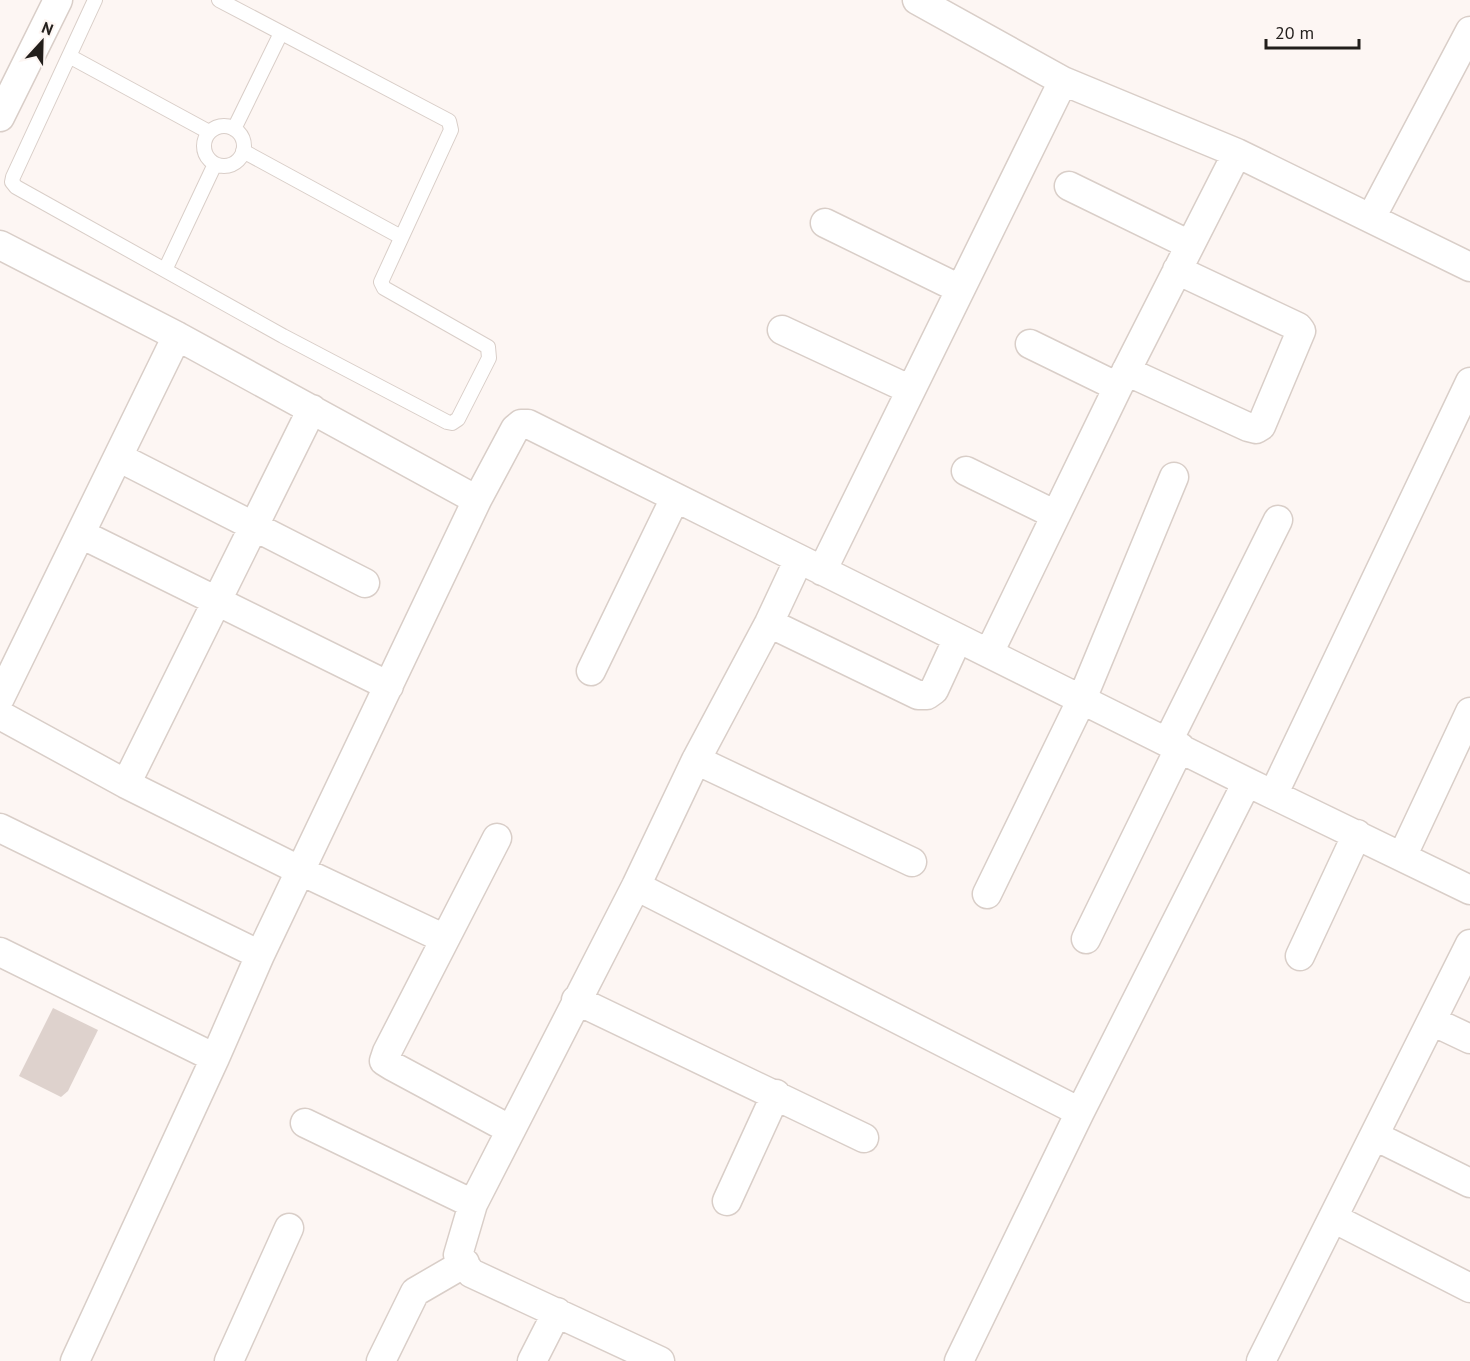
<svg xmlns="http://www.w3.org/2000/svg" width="1470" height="1361" font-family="'PT Sans',sans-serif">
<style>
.building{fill:#ded2cd}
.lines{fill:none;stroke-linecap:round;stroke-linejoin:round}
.service-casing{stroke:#d9cec8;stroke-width:16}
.minor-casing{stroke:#d9cec8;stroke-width:31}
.service{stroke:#fff;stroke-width:14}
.minor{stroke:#fff;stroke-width:28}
</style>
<rect width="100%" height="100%" fill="#fdf6f3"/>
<path class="building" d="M53 1008 98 1030 68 1091 61 1097 19 1076Z"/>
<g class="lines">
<g class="service-casing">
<path id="service" d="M95 0 13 177 12 182 16 187 283 336 447 422 452 423 458 419 489 358 488 347 384 288 381 282 451 130 449 121 219 0
M69 56 209 132
M204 146a20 20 0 1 1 40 0a20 20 0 1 1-40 0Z
M234 129 281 33
M243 151 401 237
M165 270 215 164"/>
</g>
<g class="minor-casing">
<path id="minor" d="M917 0 1063 81 1237 153 1470 267
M0 117 58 0
M1069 186 1190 245
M1371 218 1470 31
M825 223 960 289
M0 245 177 336 477 500
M782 330 911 390
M1030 344 1118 387
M1126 371 1248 427 1256 429 1261 426 1301 331 1298 327 1177 270
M118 457 365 583
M966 471 1056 515
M81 534 389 686
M822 571 1063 81
M769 623 918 695H927L934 690 958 638
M989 653 1118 387 1237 153
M591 671 675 498
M0 698 177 336
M0 715 126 784 301 871 445 939
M1168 741 1278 520
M696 760 912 862
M126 784 312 409
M1274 793 1470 382
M0 828 260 955
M497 838 387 1052 384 1061 392 1066 511 1130
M1402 857 1470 712
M636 886 1080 1112
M987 894 1082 699 1174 477
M1086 939 1180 747
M0 952 215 1058
M1300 956 1357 834
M576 1000 864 1138
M1432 1021 1470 1039
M305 1123 473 1204
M1375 1136 1470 1183
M727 1201 776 1094
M1333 1218 1470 1288
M75 1361 215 1058 260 955 477 500 515 429 521 424H528L1247 782 1470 890
M229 1361 289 1228
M381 1361 415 1292 465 1263
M532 1361 557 1312
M660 1361 471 1273 458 1255 473 1204 636 886 696 760 769 623 799 559
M959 1361 1080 1112 1247 782
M1261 1361 1470 944"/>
</g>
<use href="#service" class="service"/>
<use href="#minor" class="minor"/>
</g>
<g transform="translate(42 42) rotate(22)" stroke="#fdf6f3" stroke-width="4.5" paint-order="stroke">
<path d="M0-4.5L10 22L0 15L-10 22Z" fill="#221e1b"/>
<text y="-9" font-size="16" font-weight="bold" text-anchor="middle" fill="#221e1b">N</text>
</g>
<path d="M1266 39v9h93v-9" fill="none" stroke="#221e1b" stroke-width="3"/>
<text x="1275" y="39" font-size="18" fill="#221e1b" stroke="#fdf6f3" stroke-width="4.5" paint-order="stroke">20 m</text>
</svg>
